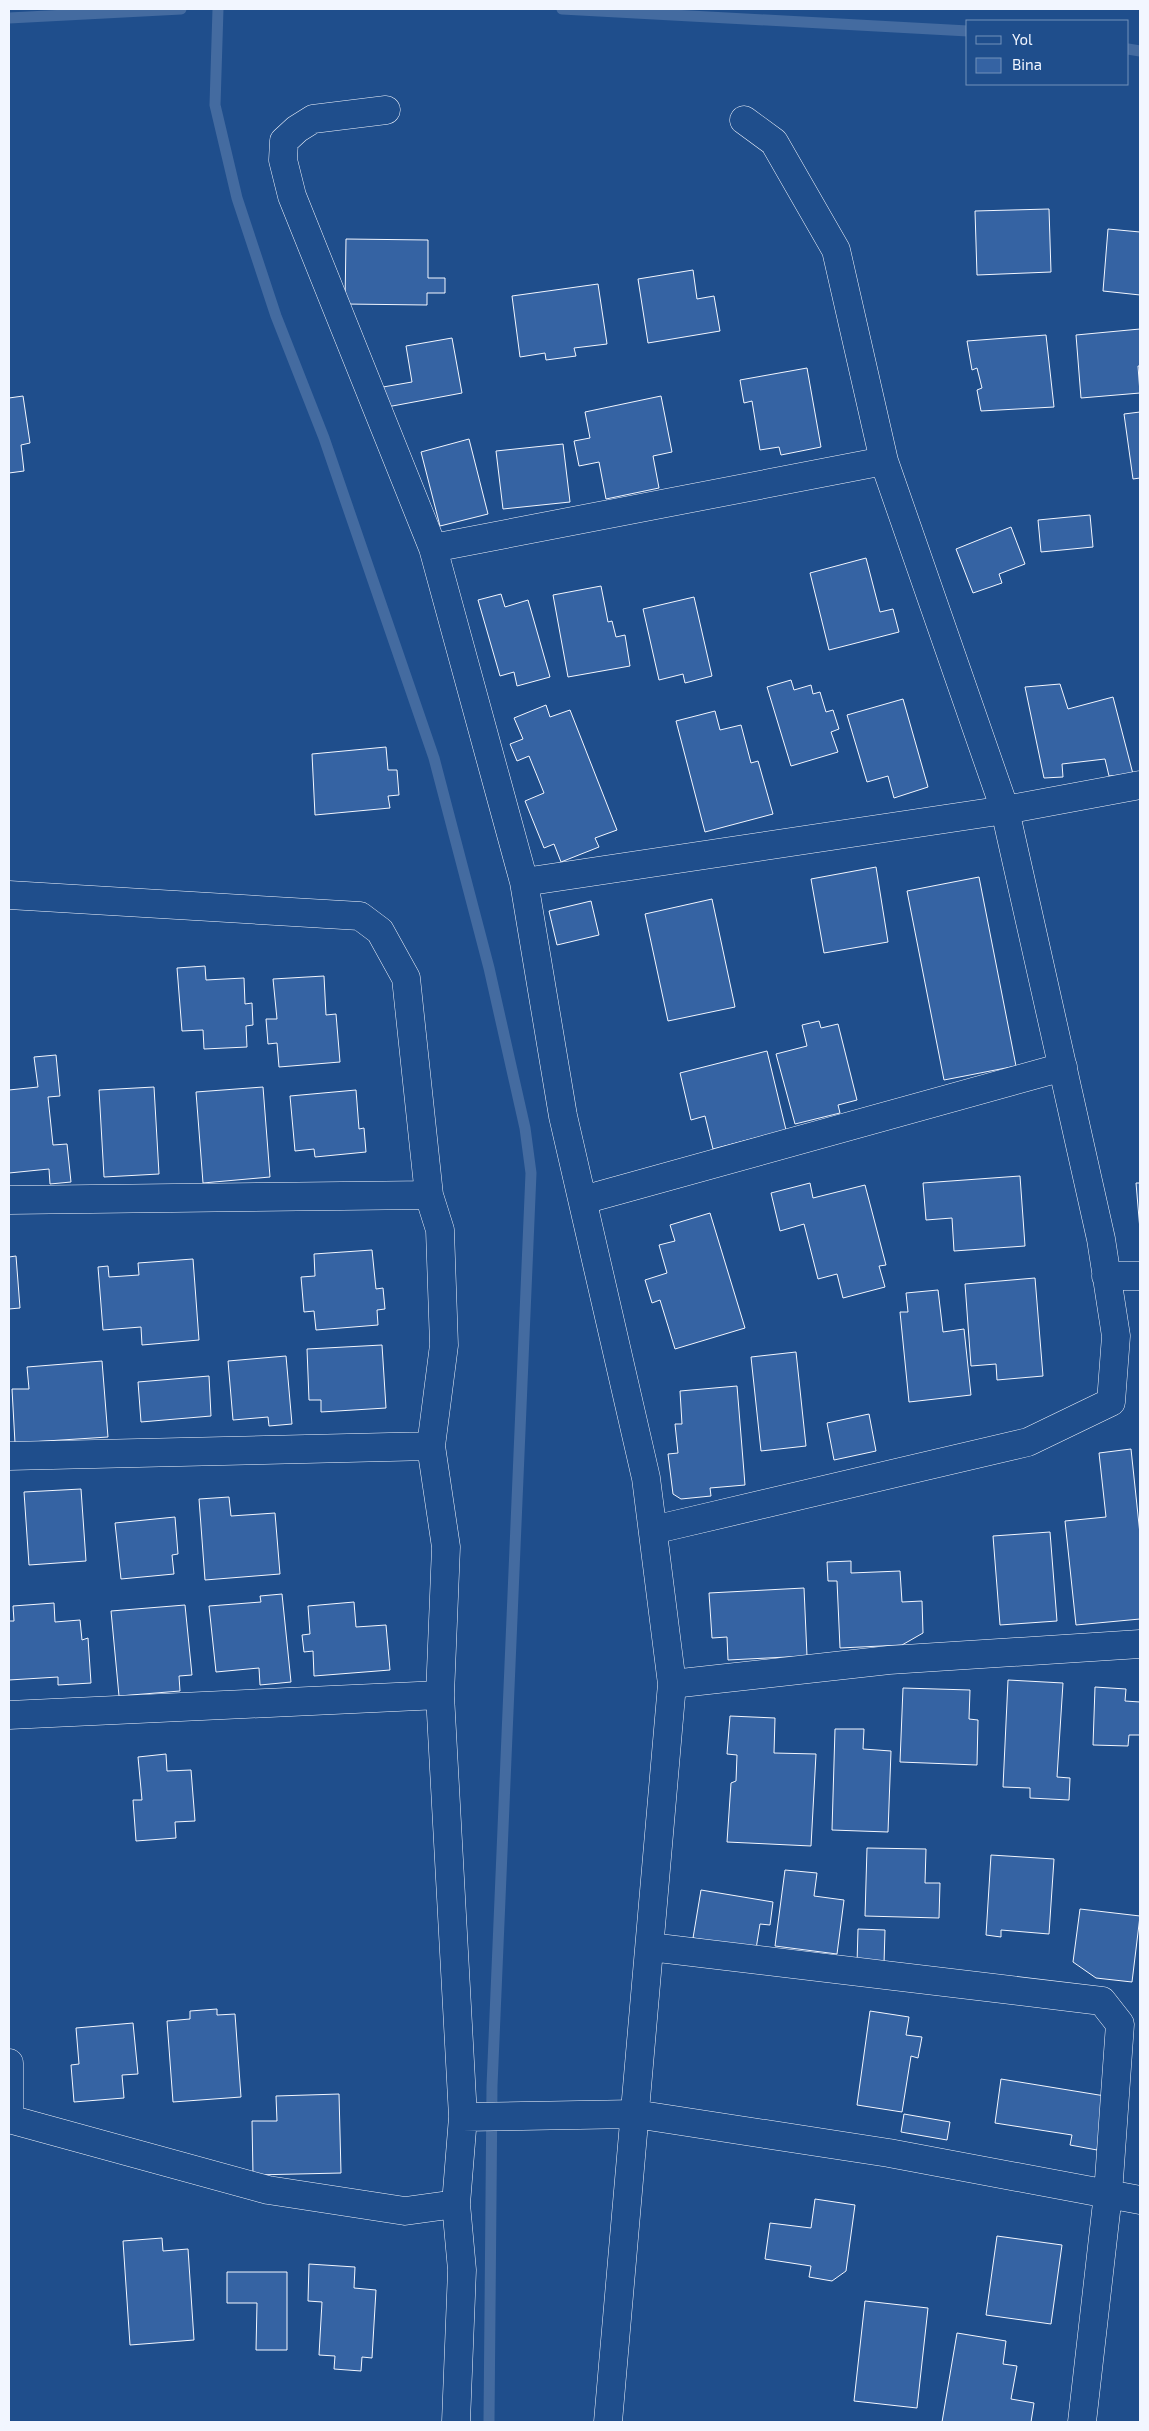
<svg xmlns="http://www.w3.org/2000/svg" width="1149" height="2431" font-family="'Exo 2',sans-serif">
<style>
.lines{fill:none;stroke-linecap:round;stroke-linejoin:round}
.stream{stroke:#446ba0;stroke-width:11}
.building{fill:#3563a3;stroke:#f2f6ff}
.street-casing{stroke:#f2f6ff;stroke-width:29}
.street{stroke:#1f4e8c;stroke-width:28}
</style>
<rect width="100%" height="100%" fill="#1f4e8c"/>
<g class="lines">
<path class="stream" d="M218 9 215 105 237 198 276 316 324 438 434 758 489 968 525 1128 531 1173 492 2086 489 2422
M562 9 968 31
M9 18 181 9
M1128 49 1140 51"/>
</g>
<path class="building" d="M1049 209 1051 272 977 275 975 211Z
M1108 229 1140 232V295L1103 291Z
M346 239 428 240V278H445V293H427V305L345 304Z
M693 270 697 299 714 296 720 331 648 343 638 279Z
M598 284 607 344 574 348 576 356 546 360 545 353 520 357 512 296Z
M1140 329V366H1138L1140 393 1081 398 1076 335Z
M1046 335 1054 407 981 411 977 390 982 388 977 368 972 370 967 341Z
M452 338 462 393 387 407 383 387 412 382 406 346Z
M807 368 821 447 781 455 779 447 760 450 752 401 744 403 740 380Z
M23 396 30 443 21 445 24 471 9 473V398Z
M661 396 672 452 653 456 659 488 606 499 599 462 579 466 574 441 590 438 585 412Z
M1140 412V478L1133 479 1124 414Z
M469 439 488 514 440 526 421 452Z
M563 444 570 502 503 509 496 451Z
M1090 515 1093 547 1041 552 1038 520Z
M1011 527 1025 564 999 574 1002 583 973 593 956 549Z
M866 558 880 612 893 609 899 632 829 650 810 573Z
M601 586 608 622 612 621 616 637 625 635 630 666 568 677 553 595Z
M501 594 505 607 528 600 550 677 517 686 514 672 500 676 478 600Z
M694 597 712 676 685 683 683 674 659 680 643 609Z
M791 680 794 690 811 685 813 694 820 692 826 712 833 710 839 729 831 732 838 752 791 766 767 687Z
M1060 684 1068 709 1113 697 1133 774 1109 776 1105 759 1062 764 1063 777 1044 778 1025 687Z
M903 699 928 787 894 798 888 776 867 782 847 715Z
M546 705 550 717 570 710 617 830 595 838 599 847 561 862 554 844 544 848 525 801 544 793 529 756 517 761 510 744 523 739 514 718Z
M715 711 720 730 741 725 751 763 758 761 773 814 705 832 676 721Z
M386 747 388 770H397L399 795 388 796 390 808 315 815 312 754Z
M876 867 888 942 824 953 811 879Z
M979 877 1016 1066 944 1080 907 891Z
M712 899 735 1007 668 1021 645 914Z
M591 901 599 935 557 945 549 911Z
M205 966 206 980 244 978 245 1004 252 1003 253 1025 246 1026 247 1047 204 1049 203 1030 182 1031 177 968Z
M324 976 326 1015 336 1014 340 1062 279 1067 277 1043 268 1044 266 1019H277L273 979Z
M819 1021 821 1028 838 1024 857 1100 838 1105 840 1113 795 1124 776 1054 807 1046 802 1025Z
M767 1051 786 1130 713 1149 705 1116 691 1120 680 1073Z
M56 1055 60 1096 48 1097 53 1145 67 1144 71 1182 50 1184 49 1169 9 1173V1090L38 1087 34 1057Z
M154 1087 159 1174 104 1177 99 1090Z
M263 1087 270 1177 203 1183 196 1092Z
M356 1090 359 1129 364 1128 366 1152 315 1157 314 1149 295 1151 290 1096Z
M1020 1176 1025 1246 954 1251 952 1218 926 1220 923 1183Z
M810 1183 813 1198 865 1185 886 1265 879 1266 885 1287 843 1298 837 1274 818 1279 804 1224 780 1231 771 1193Z
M1136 1183H1140V1230Z
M710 1213 745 1328 675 1349 660 1300 652 1303 645 1280 667 1273 659 1245 675 1241 670 1225Z
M372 1250 376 1289 383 1288 385 1309 377 1310 378 1325 316 1330 314 1311 304 1312 301 1277 315 1276 314 1254Z
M16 1256 20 1308 9 1309V1257Z
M193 1259 199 1340 142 1345 141 1327 103 1330 98 1267 108 1266 109 1277 139 1275 138 1263Z
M1035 1278 1043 1376 997 1380 996 1364 971 1366 965 1284Z
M938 1290 943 1332 964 1329 971 1395 909 1402 900 1312H908L906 1293Z
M382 1345 386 1408 321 1412V1400H309L307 1349Z
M796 1352 806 1446 761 1451 751 1357Z
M286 1356 292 1424 269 1426 268 1417 233 1420 228 1361Z
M102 1361 108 1437 15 1443 12 1389H29L27 1367Z
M209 1376 211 1416 141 1422 138 1382Z
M737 1386 745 1485 710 1488 711 1496 681 1499 673 1494 668 1454 678 1453 675 1424H682L680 1391Z
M869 1414 876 1451 834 1460 827 1423Z
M1131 1449 1140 1534V1619L1076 1625 1065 1521 1106 1517 1099 1453Z
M81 1489 86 1561 29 1565 24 1492Z
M229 1497 231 1516 275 1513 280 1574 205 1580 199 1499Z
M175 1517 178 1554 172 1555 174 1574 121 1579 115 1523Z
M1050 1532 1057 1621 1000 1625 993 1536Z
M851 1561V1573L900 1571 902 1602 922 1601 923 1633 902 1645 840 1648 837 1581H828L827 1562Z
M804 1588 807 1656 728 1660 727 1637 712 1638 709 1593Z
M282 1594 291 1682 260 1685 259 1668 216 1672 209 1606 261 1602 260 1596Z
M354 1602 356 1627 386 1625 390 1670 314 1676 313 1651 304 1652 302 1635 310 1634 308 1606Z
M54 1603 55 1622 80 1620 82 1640 88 1638 91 1683 58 1685V1677L9 1680V1621H14L13 1606Z
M185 1605 192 1675 179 1676 180 1691 119 1696 111 1611Z
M1008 1680 1063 1683 1057 1777 1070 1778 1069 1800 1030 1798V1788L1003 1787Z
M1095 1687 1126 1689 1125 1701 1140 1702V1735H1129L1128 1746 1093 1745Z
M903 1688 970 1690 969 1719 978 1720 977 1765 900 1762Z
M730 1716 775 1718 774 1753 816 1754 811 1846 727 1842 731 1783 736 1781 737 1755 727 1754Z
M835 1729H864L863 1749 891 1751 888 1832 832 1830Z
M166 1754 167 1771 191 1770 195 1821 175 1822 176 1838 136 1841 133 1800H142L138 1757Z
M867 1848 926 1849 925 1883H940L939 1918 865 1916Z
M991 1855 1054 1859 1049 1934 1001 1930V1937L986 1935Z
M785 1870 817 1873 814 1896 844 1900 837 1954 775 1946Z
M701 1890 773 1902 770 1925 760 1924 756 1949 693 1938Z
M1080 1909 1140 1916 1132 1982 1096 1978 1073 1962Z
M858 1929 885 1930 884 1964H857Z
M217 2009V2015L235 2014 241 2097 173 2102 167 2021 190 2019V2011Z
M870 2011 909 2017 906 2035 922 2037 918 2058 911 2056 902 2112 857 2105Z
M133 2023 138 2074 122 2075 124 2098 74 2102 71 2065 79 2064 76 2028Z
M1001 2079 1105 2096 1097 2150 1070 2145 1072 2135 995 2123Z
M339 2094 341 2173 253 2175 252 2121H277L276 2096Z
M904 2114 950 2122 947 2140 901 2132Z
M815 2199 855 2205 846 2271 832 2281 809 2277 811 2266 765 2259 770 2223 811 2228Z
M997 2236 1062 2245 1051 2324 986 2315Z
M162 2238 163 2251 188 2249 194 2340 130 2345 123 2241Z
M309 2264 355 2267 354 2288 376 2290 372 2358 362 2357 361 2371 334 2369 335 2356 319 2355 322 2302 308 2301Z
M227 2272H287V2350H256L257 2303H227Z
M865 2301 928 2308 917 2408 854 2401Z
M957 2333 1006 2341 1003 2364 1017 2366 1011 2399 1034 2403 1031 2422H942Z"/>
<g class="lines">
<g class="street-casing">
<path id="street" d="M386 110 313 119 297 129 284 141 283 160 292 196 433 548 524 882 563 1116 646 1478 672 1684 608 2422
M433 548 884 461
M524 882 1005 810 1140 785
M9 895 360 916 380 931 406 978 429 1195 440 1230 444 1345 431 1446 446 1547 440 1695 463 2117 456 2204 462 2270 456 2422
M9 1200 429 1195
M583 1200 1063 1067
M1106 1276H1140
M9 1456 431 1446
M653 1530 1028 1442 1111 1402 1116 1336 1101 1239 1005 810 884 461 836 250 774 142 744 120
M672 1684 889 1660 1140 1644
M9 1715 440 1695
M650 1947 1102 2001 1120 2024 1108 2194 1082 2422
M9 2063V2117
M463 2117 635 2114 889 2153 1140 2200
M9 2119 268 2190 405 2211 456 2204"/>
</g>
<use href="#street" class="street"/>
</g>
<rect width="1149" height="2431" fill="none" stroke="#f2f6ff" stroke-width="20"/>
<rect x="966" y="20" width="162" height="65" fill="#1f4e8c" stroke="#7391ba"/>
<rect x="976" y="36" width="25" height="8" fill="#1f4e8c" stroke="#7391ba"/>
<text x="1012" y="45" font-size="15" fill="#f2f6ff">Yol</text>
<rect x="976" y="58" width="25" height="15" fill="#3563a3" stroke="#7391ba"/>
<text x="1012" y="70" font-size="15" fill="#f2f6ff">Bina</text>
</svg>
